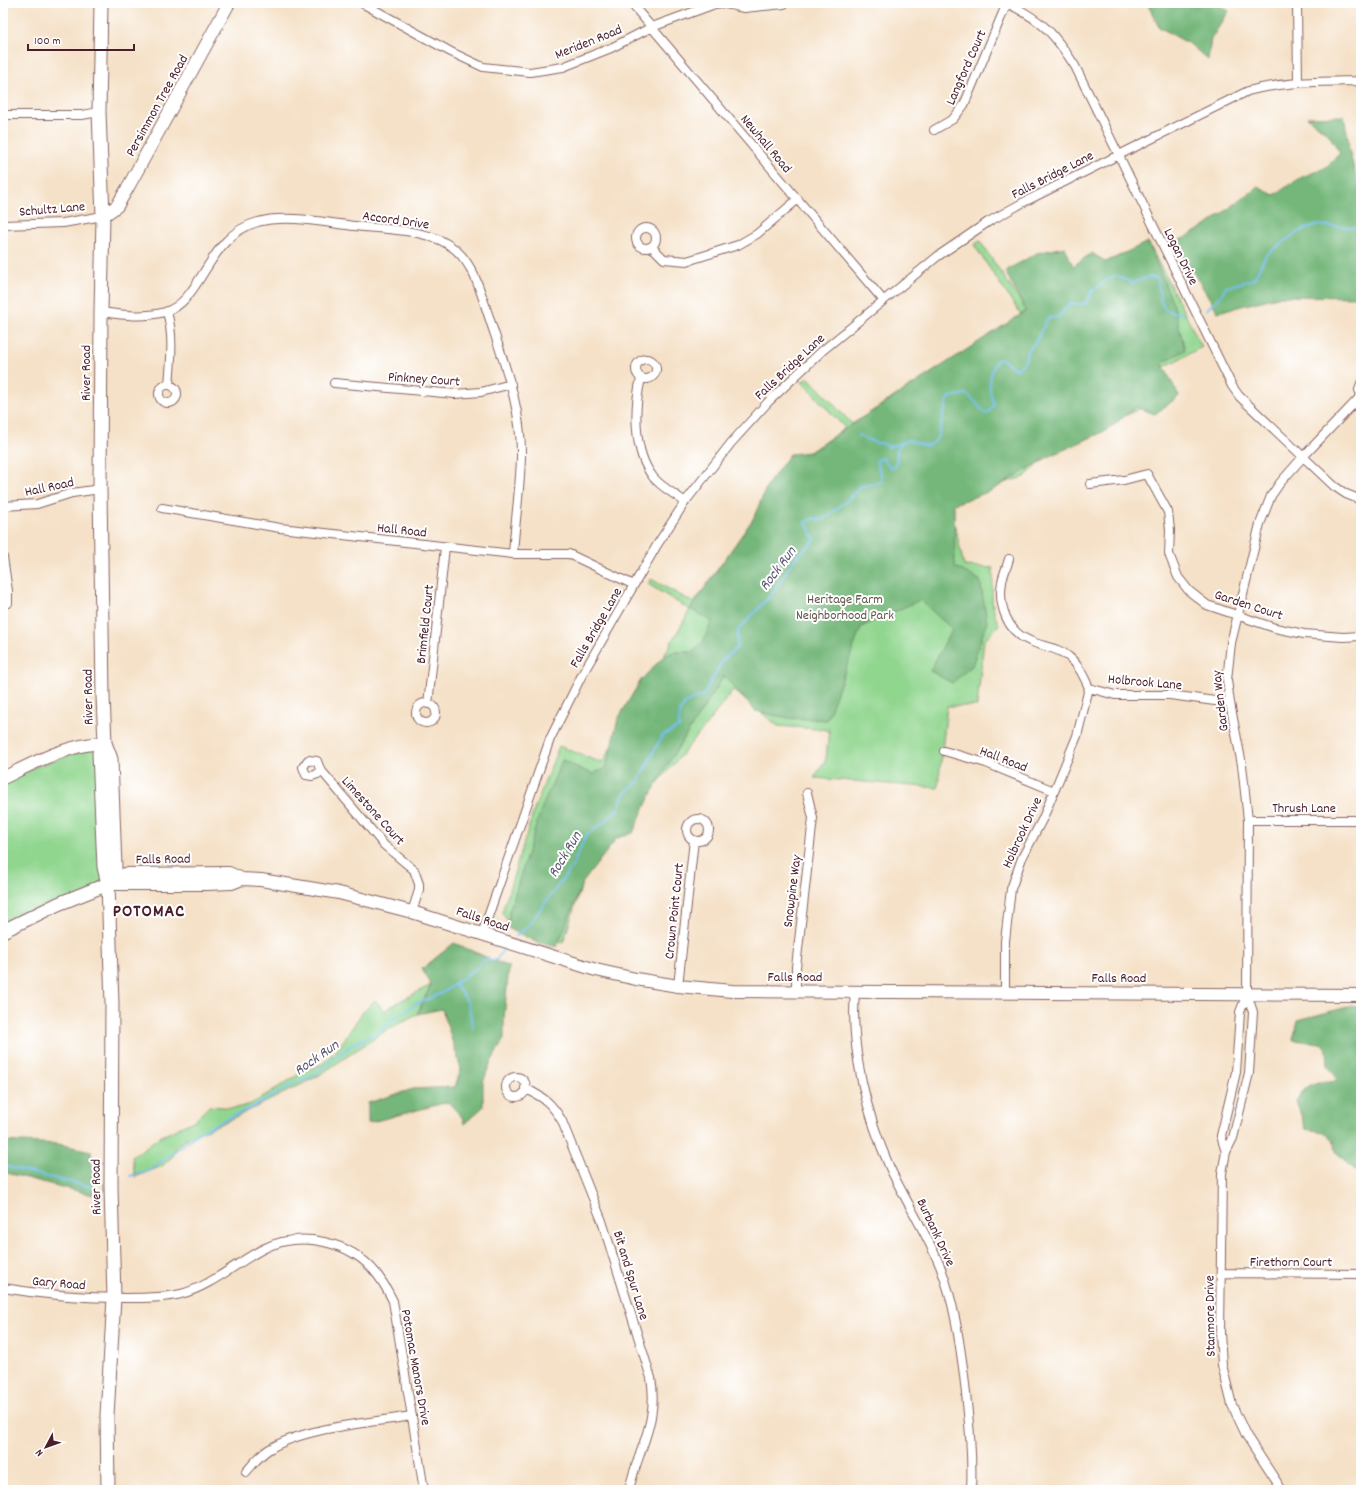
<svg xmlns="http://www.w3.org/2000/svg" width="1364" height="1493" font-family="Dekko,sans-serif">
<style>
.green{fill:#91d68f;stroke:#6e7a5d}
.forest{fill:#74b77a;stroke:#5f6b52}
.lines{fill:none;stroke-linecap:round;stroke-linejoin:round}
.stream{stroke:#77c0ef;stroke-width:2}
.street-casing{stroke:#866362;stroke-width:10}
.secondary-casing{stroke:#866362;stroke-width:14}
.primary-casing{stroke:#866362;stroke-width:15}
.street{stroke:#fff;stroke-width:8}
.secondary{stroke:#fff;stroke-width:12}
.primary{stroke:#fff;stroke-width:13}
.labels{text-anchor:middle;stroke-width:4;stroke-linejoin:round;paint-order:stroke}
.street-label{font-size:14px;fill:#4a1f2b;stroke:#fff}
.park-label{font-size:14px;fill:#5f5649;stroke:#fff}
.water-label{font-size:15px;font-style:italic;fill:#5a5770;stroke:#fff}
.district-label{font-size:18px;font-weight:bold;letter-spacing:1px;fill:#4a1f2b;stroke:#fff}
</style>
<rect width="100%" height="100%" fill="#fff"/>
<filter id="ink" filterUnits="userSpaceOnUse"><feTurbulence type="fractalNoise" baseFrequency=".025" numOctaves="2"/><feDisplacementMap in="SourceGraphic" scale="8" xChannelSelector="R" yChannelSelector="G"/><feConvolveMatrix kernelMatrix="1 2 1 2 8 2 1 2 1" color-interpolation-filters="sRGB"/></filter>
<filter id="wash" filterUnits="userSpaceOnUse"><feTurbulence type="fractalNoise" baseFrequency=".012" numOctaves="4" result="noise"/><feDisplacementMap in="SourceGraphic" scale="16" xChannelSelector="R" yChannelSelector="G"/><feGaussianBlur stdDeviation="0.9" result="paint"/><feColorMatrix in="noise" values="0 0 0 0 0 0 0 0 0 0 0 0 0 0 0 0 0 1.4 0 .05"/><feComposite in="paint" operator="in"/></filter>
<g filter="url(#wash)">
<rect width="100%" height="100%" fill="#f5e1c7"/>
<path class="green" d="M980 241 1026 310 1081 274 1148 242 1202 347 1160 369 1142 408 1078 438 1048 456 1024 477 949 499 964 566 993 568C994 591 988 601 999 625L984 640 977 706H947L938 788 814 778 826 759 829 730 778 726 733 690 703 729 588 866 563 943 509 924 502 912 535 807 559 746 602 763 690 610 648 584 651 579 694 603 792 464 845 428 802 382 808 377 852 424 1021 315 974 245Z
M105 743 108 884 3 931V778Z
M431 985 417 1014 385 1031 318 1076 234 1118 189 1137 176 1147 173 1156 162 1166 135 1177 132 1157 158 1138 195 1120 209 1106 236 1108 251 1104 306 1070 322 1064 337 1050 362 1013 375 1000 384 1011 402 1000Z"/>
<path class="forest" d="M1147 3H1215L1229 11 1211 39 1208 60 1191 45 1159 27Z
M1344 116 1349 144 1348 146 1361 195V297L1281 296 1218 312 1175 243 1204 227 1258 187 1274 195 1302 177 1325 168 1340 153 1329 135 1307 117Z
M1148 242 1174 306 1185 350 1162 363 1179 396 1155 414 1136 407 1107 430 1046 458 991 491 954 504 955 567 980 580 987 622 972 666 952 683 930 671 952 629 920 600 861 627 827 720 788 718 755 711 724 676C692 728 656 776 633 833L617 838 583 882 557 947 536 942 508 928 509 912 541 810 562 760 592 774 606 768 618 719 641 680 664 656 673 652H693L704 640 712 621 690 609 753 519 768 484 790 454 810 452 1026 311 1005 271 1037 253 1065 247 1073 266 1092 253 1106 262Z
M454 943 509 967 504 1018V1039L490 1064 483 1082V1107L464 1124 462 1117 448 1102 368 1123V1103L413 1089 455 1087 461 1069 442 1009 417 1014 431 985 422 969Z
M1351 1006 1361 1007V1169L1355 1170 1337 1153 1333 1140 1324 1132 1306 1129 1296 1101C1305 1086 1315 1079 1333 1082L1337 1078 1328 1066 1327 1049 1321 1043 1293 1040 1298 1020Z
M3 1141 58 1144 91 1151 93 1195 3 1172Z"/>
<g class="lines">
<path class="stream" d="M1206 310 1219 298 1226 287 1254 279 1266 255 1296 233 1315 225 1361 228
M858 435 876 443H882L888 447 900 443
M516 936 527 927 572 867 586 835 606 821 619 808 623 795 638 782 662 736 679 727C678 706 684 701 703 696L723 660 737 648 738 630 772 594 795 558 815 540 805 522 814 518 822 520 849 499 859 487 881 482V473L876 461 882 458 891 468 895 467C899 453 892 446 909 440 914 441 922 446 927 445 944 445 940 408 950 397L966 394C976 400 979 409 987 414L994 405C994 400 990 395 990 390 989 380 992 368 997 360L1003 359 1016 370 1025 361 1027 352 1036 341 1048 318 1058 317 1069 304H1085L1093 290 1111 277 1117 276 1132 283 1149 277 1157 278C1163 296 1154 313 1182 313
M457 981 455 986C472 1003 468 1007 473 1028
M3 1166 95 1188
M130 1176 149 1171 201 1131 263 1102 289 1086 311 1077 353 1044 377 1033 397 1016 416 1004 442 993 477 968 483 960H496L505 948"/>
</g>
</g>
<g filter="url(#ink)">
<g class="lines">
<g class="street-casing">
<path id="street" d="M362 3 451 52 483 67 530 72 563 67 611 48 652 27 715 4 722 3 744 8 784 4
M631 3 883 300
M1007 3C1043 21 1053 32 1075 66L1232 386 1239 396 1334 486 1346 494 1361 500
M1297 3 1298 82
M3 115H82L99 112
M934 130 953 119 964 105 1007 3
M3 225 63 223 103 216
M636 238a10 10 0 1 1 20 0a10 10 0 1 1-20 0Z
M652 247 664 259 687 261 738 245 757 234 798 199
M101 312C123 315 143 318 165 312 203 301 207 235 258 222 286 214 327 223 355 226 387 230 430 228 456 250 475 267 481 294 489 317 504 363 522 409 521 457 520 490 515 522 513 554
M167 312C174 336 171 360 169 385
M636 369a10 10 0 1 1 20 0a10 10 0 1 1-20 0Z
M641 378C634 408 633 451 653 477 661 487 675 494 685 502
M334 383 455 394 481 392 511 384
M1361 383 1359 390 1361 394
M159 394a9 9 0 1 1 18 0a9 9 0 1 1-18 0Z
M1090 484 1124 480 1147 474 1168 512 1170 530 1169 554 1178 577 1189 591 1207 605 1275 628 1304 634 1343 637 1361 636
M3 506 37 504 72 493 100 489
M162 508 280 528 513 554H569L634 585
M3 557 8 591V603
M1009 559C1007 567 1003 575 1002 582 998 605 1007 632 1030 641 1043 647 1058 647 1069 657 1079 665 1084 677 1089 688L1115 695H1170L1230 703
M416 713a10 10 0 1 1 20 0a10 10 0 1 1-20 0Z
M428 704 445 547
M944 751 986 763 1054 791
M320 769 318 774 312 776 306 775 303 767 308 760 317 761 320 769 384 845 414 870 419 884V890L412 912
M687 830a11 11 0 1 1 22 0a11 11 0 1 1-22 0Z
M1248 820H1361
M482 934 550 739 582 675 657 545 685 502 731 443 769 401 822 351 938 256 988 222 1024 202 1248 91C1286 81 1322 82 1361 81
M678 986 694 840
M855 992C850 1049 867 1116 890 1168 906 1202 926 1232 940 1266 954 1301 959 1338 964 1375 968 1413 973 1452 971 1490
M796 993V967L813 818 807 793
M1005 993V941L1011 889 1022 858 1043 818 1077 736 1089 688
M1247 994 1253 1012 1249 1073 1233 1138 1226 1152 1222 1173 1220 1333 1222 1365 1232 1405 1246 1435 1282 1490
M506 1087a10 10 0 1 1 20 0a10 10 0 1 1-20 0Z
M525 1088C544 1098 551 1102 562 1121L602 1221 651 1378C659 1423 638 1449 629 1490
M1226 1152 1221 1136 1236 1072 1240 1012 1247 994 1248 820 1242 765 1230 703 1227 680 1231 643 1260 524 1271 496 1280 483 1302 458 1361 396
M1221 1273 1361 1274
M3 1288C44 1295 84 1298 126 1298 145 1298 163 1298 181 1294 211 1286 236 1263 263 1249 300 1230 350 1241 376 1273 383 1282 388 1291 393 1301L424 1490
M246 1472C253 1464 259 1456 268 1450 303 1427 370 1423 412 1416"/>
</g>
<g class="secondary-casing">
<path id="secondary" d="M103 216 117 206 127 189 229 3
M3 778C36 762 68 744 105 743
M108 884H206L232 883 242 879 261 880 339 893 412 912 596 970 636 979 678 986 732 991 1361 995
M108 884 125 874 229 873 242 879"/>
</g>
<g class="primary-casing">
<path id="primary" d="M101 3 99 112 103 216 101 312 100 489 103 696 105 743 111 759 115 867 108 884
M105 743 99 753 104 867 108 884 112 1004 111 1186 114 1298 107 1415 108 1490
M3 931 58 904 108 884"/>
</g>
<use href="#street" class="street"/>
<use href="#secondary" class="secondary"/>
<use href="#primary" class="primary"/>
</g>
</g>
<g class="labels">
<g class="street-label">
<text transform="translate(588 41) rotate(-22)" y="5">Meriden Road</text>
<text transform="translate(965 67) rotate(-66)" y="5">Langford Court</text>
<text transform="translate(156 105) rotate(-61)" y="5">Persimmon Tree Road</text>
<text transform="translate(767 143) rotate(50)" y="5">Newhall Road</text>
<text transform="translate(1052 174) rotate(-27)" y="5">Falls Bridge Lane</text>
<text transform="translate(52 208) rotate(-5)" y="5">Schultz Lane</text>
<text transform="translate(396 219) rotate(8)" y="5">Accord Drive</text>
<text transform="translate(1182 256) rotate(64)" y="5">Logan Drive</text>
<text transform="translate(789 366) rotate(-43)" y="5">Falls Bridge Lane</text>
<text transform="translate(85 373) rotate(-90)" y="5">River Road</text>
<text transform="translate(424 378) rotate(4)" y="5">Pinkney Court</text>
<text transform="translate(49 486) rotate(-12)" y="5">Hall Road</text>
<text transform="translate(402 529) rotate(6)" y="5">Hall Road</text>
<text transform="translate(1249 604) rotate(18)" y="5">Garden Court</text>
<text transform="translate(424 624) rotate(-84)" y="5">Brimfield Court</text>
<text transform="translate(595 627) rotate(-60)" y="5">Falls Bridge Lane</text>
<text transform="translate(1145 681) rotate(5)" y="5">Holbrook Lane</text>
<text transform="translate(87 697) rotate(-91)" y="5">River Road</text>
<text transform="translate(1219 701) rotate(-97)" y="5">Garden Way</text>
<text transform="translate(1004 758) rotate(21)" y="5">Hall Road</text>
<text x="1304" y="812">Thrush Lane</text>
<text transform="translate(374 810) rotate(48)" y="5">Limestone Court</text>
<text transform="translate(1021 832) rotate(-65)" y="5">Holbrook Drive</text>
<text transform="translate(163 858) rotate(-1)" y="5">Falls Road</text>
<text transform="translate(791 891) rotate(-83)" y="5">Snowpine Way</text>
<text transform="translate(673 911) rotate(-84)" y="5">Crown Point Court</text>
<text transform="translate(483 918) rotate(18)" y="5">Falls Road</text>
<text x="795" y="981">Falls Road</text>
<text x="1119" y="982">Falls Road</text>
<text transform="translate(95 1187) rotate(-91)" y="5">River Road</text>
<text transform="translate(937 1232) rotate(65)" y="5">Burbank Drive</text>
<text x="1291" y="1266">Firethorn Court</text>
<text transform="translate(632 1275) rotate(73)" y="5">Bit and Spur Lane</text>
<text transform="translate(59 1282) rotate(5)" y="5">Gary Road</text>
<text transform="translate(1209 1316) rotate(-91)" y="5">Stanmore Drive</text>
<text transform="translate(417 1367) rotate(80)" y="5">Potomac Manors Drive</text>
</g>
<g class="park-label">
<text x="845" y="603">Heritage Farm<tspan x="845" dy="16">Neighborhood Park</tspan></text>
</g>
<g class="water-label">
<text transform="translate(777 568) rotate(-53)" y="5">Rock Run</text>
<text transform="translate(564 854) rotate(-59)" y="5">Rock Run</text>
<text transform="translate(316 1057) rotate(-35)" y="5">Rock Run</text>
</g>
<g class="district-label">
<text x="149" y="916">POTOMAC</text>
</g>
</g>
<rect width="1364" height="1493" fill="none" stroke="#fff" stroke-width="16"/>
<g transform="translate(46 1447) rotate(229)" stroke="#ffffff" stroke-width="3" paint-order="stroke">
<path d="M0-3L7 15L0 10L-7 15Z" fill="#4a1f2b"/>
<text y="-6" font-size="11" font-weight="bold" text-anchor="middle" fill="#4a1f2b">N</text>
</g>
<path d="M28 44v6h106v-6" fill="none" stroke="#4a1f2b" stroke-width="2"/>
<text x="34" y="44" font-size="12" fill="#4a1f2b" stroke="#ffffff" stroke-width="3" paint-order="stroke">100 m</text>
</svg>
